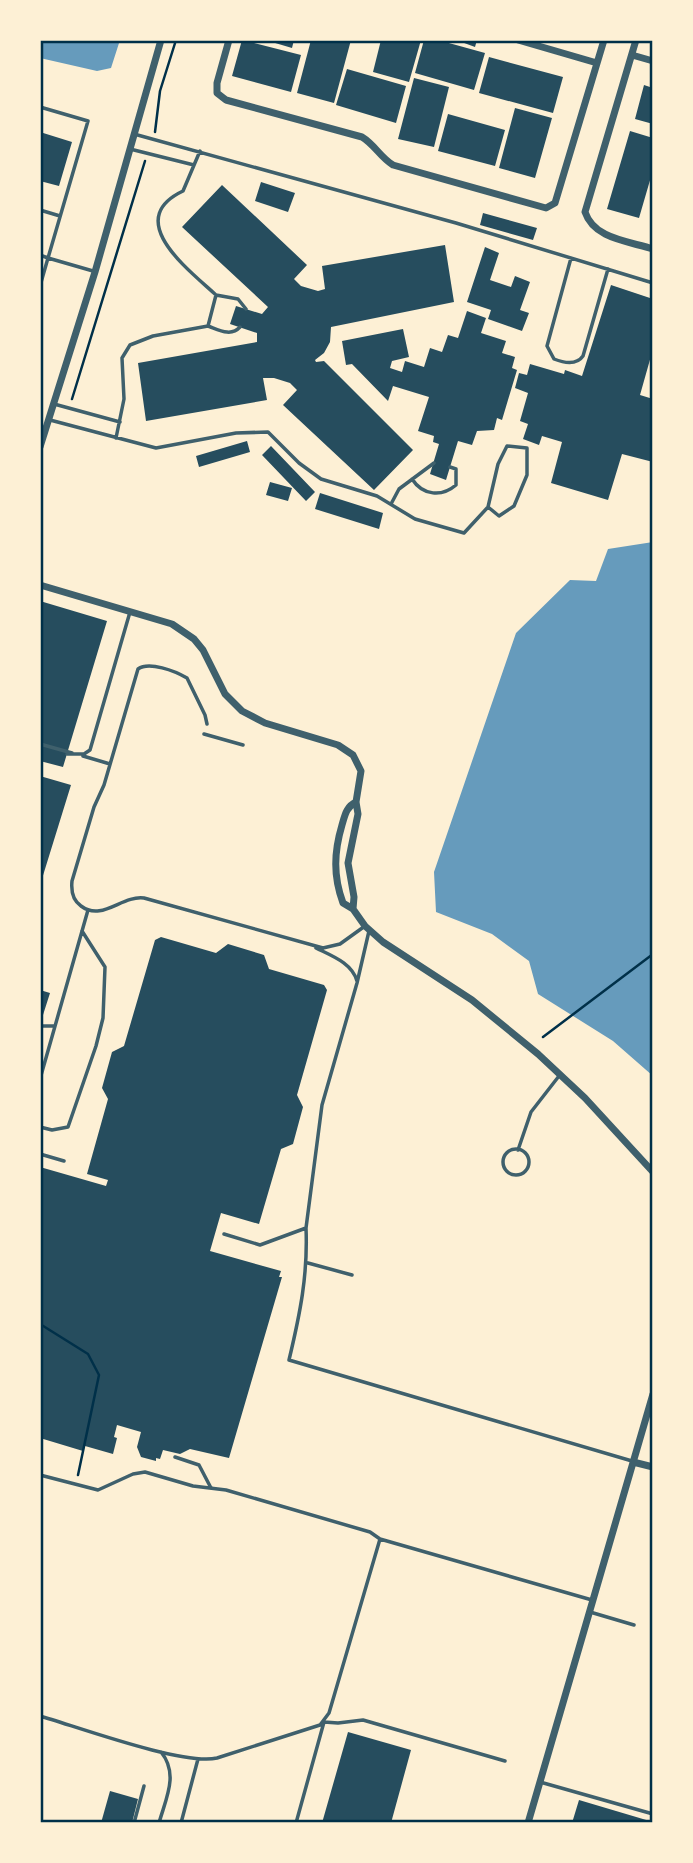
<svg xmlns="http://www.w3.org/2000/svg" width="693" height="1863" font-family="'Noto Sans',sans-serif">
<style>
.water{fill:#669bbc}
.building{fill:#264d5e}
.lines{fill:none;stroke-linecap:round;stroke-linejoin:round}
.path{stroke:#003049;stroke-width:2.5}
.service{stroke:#3f606c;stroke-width:3.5}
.minor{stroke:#3f606c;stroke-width:7}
.neatline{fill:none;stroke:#003049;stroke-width:2.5}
</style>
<rect width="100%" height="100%" fill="#fdf0d5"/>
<path class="water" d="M40 40H120L111 68 97 71 40 58Z
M653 542V1076L613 1041 538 994 529 961 492 934 436 912 434 872 516 633 570 580 596 581 608 549Z"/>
<path class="building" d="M242 40 301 55 291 92 232 76Z
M265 40H294L292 48Z
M311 40H351L334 103 297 93Z
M381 40H421L409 82 373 72Z
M424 40H438L485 53 474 90 415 73Z
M456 40H477L475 47Z
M489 57 563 77 553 113 479 93Z
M347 69 406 86 396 123 336 105Z
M414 78 449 87 434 147 398 139Z
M644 85 653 88V124L635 119Z
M515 108 552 118 535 178 499 168Z
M448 114 505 130 495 166 438 151Z
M630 131 653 138V170L639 218 607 209Z
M40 132 72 142 59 186 40 181Z
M261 182 295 193 288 212 255 201Z
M222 185 307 265 294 279 301 286 318 291 325 289 322 266 445 245 454 302 331 327 330 342 324 353 315 360 316 362 324 361 413 450 374 490 283 405 297 390 290 383 274 378H263L267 400 146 421 138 363 257 342V333L230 324 236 306 262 314 268 307 182 227Z
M483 213 537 228 533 240 480 225Z
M485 247 499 253 490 280 511 287 515 276 530 282 520 310 529 313 522 331 488 319 491 310 467 302Z
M611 285 653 299V349L640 395 653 399V462L622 454 608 500 551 483 562 442 542 436 539 445 523 439 528 424 520 421 528 393 515 388 519 373 527 375 530 364 564 374 565 370 582 376Z
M467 311 486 318 481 333 506 341 502 353 515 357 512 368 517 370 502 420 497 418 494 430 477 431 472 445 458 441 446 480 430 474 439 444 433 442 434 436 418 431 429 397 393 386 388 401 352 364 346 365 342 341 403 329 409 357 392 361 390 368 402 372 405 361 424 367 430 348 442 352 448 335 458 338Z
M247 441 250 452 199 467 196 456Z
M271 446 315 492 306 501 262 455Z
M270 482 292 488 288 501 266 495Z
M320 493 383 513 379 529 315 509Z
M40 601 107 621 63 767 40 761Z
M40 776 71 785 41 882H40Z
M161 937 216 953 228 944 264 955 269 969 324 985 327 990 297 1095 303 1107 293 1144 281 1149 259 1224 221 1213 210 1251 281 1271 279 1277H282L229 1458 190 1449 180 1454 163 1450 160 1459 156 1458V1461L141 1457 137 1447 141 1432 117 1425 114 1437 117 1438 113 1454 85 1446 83 1451 40 1438V1167L106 1186 108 1180 87 1174 108 1099 102 1088 112 1052 124 1046 155 940Z
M40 990 50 993 43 1015 40 1014Z
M348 1732 411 1750 391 1823H322Z
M110 1791 138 1799 132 1823H101Z
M579 1800 653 1822V1823H572Z"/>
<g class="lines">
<path class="path" d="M155 132 160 91 176 40
M72 399 145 161
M543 1037 653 954
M40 1324 88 1354 99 1375 78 1475"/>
<path class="service" d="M40 107 88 121 48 258 93 271
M134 134 456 223 653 283
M130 149 194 165
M40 210 60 216
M40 255 48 258 40 286
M571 258 547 346 554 359C564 363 576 366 583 356L608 269
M216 295 238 299 246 309
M208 326C219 330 231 337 240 327
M54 404 120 422
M50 420 156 448 236 433 268 432 299 463 321 479 377 496 415 519 464 533 488 507 498 464 507 446 527 448V475L514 506 499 516 488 507
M116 438 124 399 122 358 130 345 153 336 208 326 216 295C189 270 122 220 183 191L200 151
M412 479C423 496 442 497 456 485V469L450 467
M391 504 399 489 434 463
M207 724 205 715 187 678C175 671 149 661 138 669L104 785 94 807 72 881C71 891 72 900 81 906 102 922 122 895 144 898L323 948 340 944 365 926
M204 734 243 745
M40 744 72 753
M67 754H84L90 750 130 612
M83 756 110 764
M316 948C332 956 352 963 357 981
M40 1026H55
M40 1079 88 910
M40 1127 52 1130 68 1127 96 1046 103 1018 105 967 82 931
M503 1162a13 13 0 1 1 26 0a13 13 0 1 1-26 0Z
M518 1150 531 1112 559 1076
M40 1154 64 1161
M306 1228C308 1275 300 1314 289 1360L632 1461
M224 1234 260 1245 306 1228 322 1105 357 983 369 931
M308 1263 352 1275
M175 1457 199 1465 211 1488
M40 1475 98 1490 133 1474 145 1472 193 1486 226 1490 370 1532 380 1539
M590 1612 634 1625
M40 1716C78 1727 184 1766 217 1758L320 1725 329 1713 380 1539 592 1600
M540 1782 653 1814
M134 1823 144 1786
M159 1823C166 1798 179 1774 161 1752
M181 1823 198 1759
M296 1823 324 1722 338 1723 363 1720 505 1761"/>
<path class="minor" d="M229 40 217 83V93L226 100 362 137C375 145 380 157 393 165L546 208 555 203 604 40
M518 40 597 63
M636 40 585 212C594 239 628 241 653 249
M632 55 653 61
M40 447 95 272 161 40
M40 585 172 624 194 639 203 650 225 694 242 711 265 723 338 745 353 755 361 771 356 802 358 814 348 863 354 897 353 909
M356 802C346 807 345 815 342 825 334 852 333 876 343 903L353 909 365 926 383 942 472 1000 538 1054 585 1098 653 1172
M633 1462 653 1467
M528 1823 653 1394"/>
</g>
<rect width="693" height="1863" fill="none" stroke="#fdf0d5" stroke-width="84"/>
<rect x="42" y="42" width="609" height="1779" class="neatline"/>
</svg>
